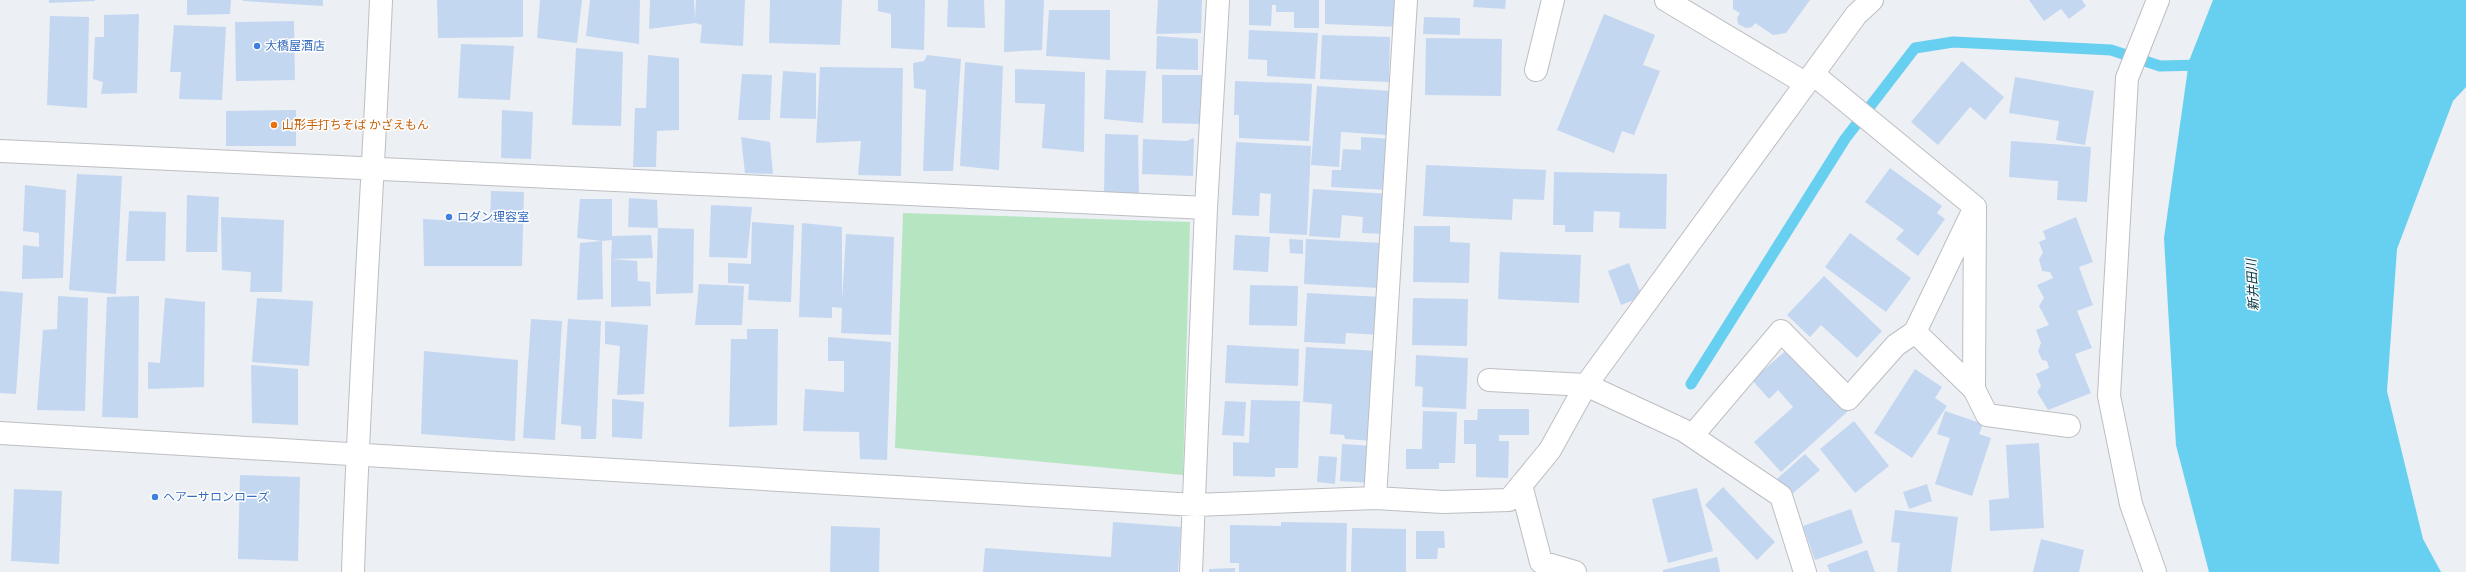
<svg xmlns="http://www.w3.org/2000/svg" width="2466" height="572" font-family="'Varela Round','Noto Sans JP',sans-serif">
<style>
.green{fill:#b6e6c1}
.water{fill:#67cfef}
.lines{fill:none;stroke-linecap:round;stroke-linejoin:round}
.stream{stroke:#67cfef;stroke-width:11}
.building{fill:#c4d7f1}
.minor-casing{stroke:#bcbec2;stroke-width:24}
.minor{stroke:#fff;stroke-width:22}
.shop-dot{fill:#3f7fe0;stroke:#fff;stroke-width:1.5}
.food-dot{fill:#e8710a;stroke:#fff;stroke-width:1.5}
.labels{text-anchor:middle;stroke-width:3;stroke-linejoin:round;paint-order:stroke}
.shop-label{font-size:12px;fill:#366cbe;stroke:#fff;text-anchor:start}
.food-label{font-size:12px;fill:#c56008;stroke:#fff;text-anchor:start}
.water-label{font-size:13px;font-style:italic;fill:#013441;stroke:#fff}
</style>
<rect width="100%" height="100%" fill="#eceff3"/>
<path class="green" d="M903 213 1190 222 1183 475 895 448Z"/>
<path class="water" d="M2213 0H2466V87L2453 101 2397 249 2387 391 2423 539 2441 572H2209L2176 445 2164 238 2189 61Z"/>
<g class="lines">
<path class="stream" d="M1691 384 1845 139 1915 48 1953 42 2111 50 2160 66 2203 65"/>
</g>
<path class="building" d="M49 0H95V1L49 3Z
M187 0H231L230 14 187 15Z
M243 0H323V6L243 1Z
M437 0H523V37L438 38Z
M540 0H582L577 43 537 38Z
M590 0H640L639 44 586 36Z
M650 0H694L695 19 696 0H745L743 46 700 43 702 25 695 23 649 29Z
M770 0H842L840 45 769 43Z
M878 0H925L924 50 891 48V14L878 11Z
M948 0H984L985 28 947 27Z
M1005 0H1044L1042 50 1004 52Z
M1158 0H1202L1201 33 1156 34Z
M1249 0H1319V28H1294V12H1276V5H1272L1271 26 1249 25Z
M1325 0H1400V27L1325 24Z
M1474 0H1506L1505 9 1473 7Z
M1733 0H1810L1786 33 1773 35 1755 23 1752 27 1746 28 1738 24 1737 18 1740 13 1733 9Z
M2029 0H2082L2086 6 2069 19 2061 9 2044 21Z
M1049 10H1110V60L1046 56Z
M139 14 137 93 101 94 103 82 93 79 95 37H104V15Z
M1604 14 1655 35 1643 65 1660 71 1634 135 1622 131 1614 153 1557 130Z
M50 16 89 17 87 108 47 105Z
M1424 17 1460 18V35L1423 34Z
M294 21 295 80 236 81 235 22Z
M174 25 226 27 222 100 179 99 181 72H170Z
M1249 30 1318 33 1315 79 1267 76V60L1248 59Z
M1322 35 1390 37 1389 82 1320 79Z
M1157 36 1198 39V70L1156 69Z
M1426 38 1502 39 1501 96 1425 95Z
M461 44 514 46 510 100 458 98Z
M576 48 623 52 621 126 572 125Z
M648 55 679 58V130L657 131 656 167H633L635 108H646Z
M927 55 961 59 953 171H923L926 90 914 88 913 63 924 61Z
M1962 61 2004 97 1985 120 1970 107 1938 145 1911 122Z
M965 62 1003 66 999 170 960 166Z
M820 67 903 68 901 176 858 175 861 141 816 143Z
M1015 69 1085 72 1084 152 1042 148 1045 104 1015 103Z
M1106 70 1146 71 1143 123 1104 119Z
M783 71 816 73V119L780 118Z
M742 74 772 75 770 120H738Z
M1162 75H1202V124L1162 123Z
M2015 77 2094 91 2085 145 2056 140 2059 121 2009 113Z
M1235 81 1312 84 1309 141 1239 138V115H1234Z
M1317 86 1391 91 1388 135 1341 132 1339 167 1311 165Z
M296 110V146H226V111Z
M502 110 533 112 531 159 501 158Z
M1105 134 1138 135 1139 197 1104 195Z
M741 137 770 142 773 174 745 173Z
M1361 137 1392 139 1389 190 1331 187 1332 170H1341L1343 149 1361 150Z
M1194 138 1193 176 1142 174 1143 139 1186 141Z
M2011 141 2091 147 2087 202 2057 200 2058 181 2009 177Z
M1236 142 1311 146 1307 235 1269 233 1271 194 1260 193 1259 216 1232 215Z
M1426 165 1546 170 1544 200 1513 199 1512 220 1423 216Z
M1890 168 1942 206 1937 213 1945 219 1918 256 1896 239 1904 230 1865 202Z
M1554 172 1667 174 1666 229 1619 228 1620 212 1594 211 1593 232H1565V225H1553Z
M77 174 122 176 116 294 69 290Z
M25 185 66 190 63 278 22 279 23 245 39 247V233L23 231Z
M1313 189 1389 194 1386 234 1362 233 1363 217 1342 215 1340 238 1309 236Z
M491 191 524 192 522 266H424L423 219 490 223Z
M187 195 219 197 217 252H186Z
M629 198 657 200 658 228 628 227Z
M580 199H612V236L651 235 653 258 611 259 612 240 602 241 577 238Z
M711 205 752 207 747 258 709 257Z
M129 211 166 212 165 261H126Z
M221 217 284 220 282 292H250L251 272 222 270Z
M2076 217 2093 262 2079 267 2093 305 2077 311 2092 348 2075 354 2091 393 2048 410 2037 392 2041 386 2036 374 2049 368 2047 361 2042 360 2038 351 2041 343 2036 330 2049 325 2039 306 2044 298 2037 285 2053 278 2050 272 2042 271 2039 259 2043 253 2039 242 2046 239 2043 231Z
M752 222 794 225 791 302 748 300 749 284 728 283V263L751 264Z
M802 223 842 227V301L846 234 894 237 891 335 841 333 842 308 832 307V318L799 317Z
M1414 226H1450V242L1470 243 1469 283 1413 282Z
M658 228 694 229 693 293 656 294Z
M1850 233 1911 278 1886 312 1825 267Z
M1235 235 1270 237 1268 272 1233 270Z
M1289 239 1303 240V254L1290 253Z
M1306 239 1382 243 1379 288 1304 284Z
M602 241 603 299 577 300 580 243Z
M1500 252 1581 255 1579 303 1498 299Z
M611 259 637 261 638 281 650 282 651 306 611 307Z
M1629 263 1642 297 1621 305 1608 271Z
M1824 276 1882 331 1857 358 1821 325 1810 337 1787 315Z
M699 284 744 286 742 325H695Z
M1250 285 1298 286 1297 326 1249 325Z
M0 291 23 293 16 394 0 393Z
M1307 293 1382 297 1380 335 1346 333 1345 344 1304 342Z
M58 296 88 298 85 411 37 410 43 330 57 329Z
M139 296 138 418 102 417 107 297Z
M165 298 205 302 204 387 148 389V362L160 363Z
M257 298 313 301 309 366 252 362Z
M1413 298 1468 299 1467 346 1412 345Z
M531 319 562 321 555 440 523 438Z
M568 319 601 321 596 439H581V426L561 424Z
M605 321 648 325 644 394 617 395 620 346 605 344Z
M747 329H778L777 425 729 427 731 339H747Z
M828 337 891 342 887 460 860 459 859 432 803 431 805 389 844 392V361H828Z
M1227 345 1299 349 1298 386 1225 383Z
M1306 347 1379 351 1374 441 1345 439 1344 435 1330 434 1332 404 1303 402Z
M1790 347 1848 411 1781 472 1754 442 1793 407 1778 390 1769 399 1752 380Z
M424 351 518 360 515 441 421 434Z
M1416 355 1468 358 1466 409 1422 407 1423 387 1415 386Z
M251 365 298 369V425L252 423Z
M1915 369 1942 387 1935 398 1947 406 1912 458 1874 433Z
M612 399 644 402 642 439 612 437Z
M1251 400 1300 401 1298 468H1275V477L1233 476V442L1249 443Z
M1225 401 1246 402 1244 436 1222 435Z
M1478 409H1529V435H1499V441H1509L1508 478 1476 477V444H1464V420H1477Z
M1423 411 1457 412 1455 463H1439V469H1406V449H1422Z
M1945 411 1983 424 1979 434 1991 438 1972 496 1935 484 1950 438 1937 434Z
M1854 421 1889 466 1855 493 1820 449Z
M2039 443 2044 528 1990 531 1989 500 2009 498 2006 445Z
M1342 444 1373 446 1371 483 1340 481Z
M1805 454 1820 470 1791 495 1777 479Z
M1319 456 1337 457 1335 484 1317 482Z
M240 475 300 477 298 561 238 559Z
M1927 484 1932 501 1909 509 1903 492Z
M1723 487 1775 542 1757 560 1705 505Z
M1697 488 1713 551 1668 563 1652 499Z
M14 489 62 491 59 564 11 561Z
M1851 509 1863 543 1815 560 1803 526Z
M1895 510 1958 517 1951 572H1897L1900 543 1891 542Z
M1113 522 1181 527 1178 572H983L985 548 1111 557Z
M1281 522 1347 523 1346 572H1239V563H1230V525L1281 526Z
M831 526 880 528 879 572H830Z
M1352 528 1406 529V572H1351Z
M1416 531H1444L1445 548H1438L1437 559H1416Z
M2041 539 2084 550 2079 572H2033Z
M1867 550 1875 572H1830L1827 565Z
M1717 557 1720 572H1663V570Z
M1235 568V572H1209V569Z"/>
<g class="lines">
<g class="minor-casing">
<path id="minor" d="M1666 0 1805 83
M1536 70 1553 0
M1813 74 1975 207 1974 389 1915 332 1975 207
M0 151 1206 208
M1489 380 1586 385 1683 430 1781 496 1805 572
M1974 389 1987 415 2069 426
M0 433 1195 505 1375 498 1443 502 1509 500 1550 450 1586 385 1856 15 1872 0
M1692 436 1781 331 1848 399 1896 345 1915 332
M1521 485 1541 562 1575 572
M1375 498 1406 0
M353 572C359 381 373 191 381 0
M1191 572 1206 208 1218 0
M2155 572 2131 504 2109 396 2127 78 2158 0"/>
</g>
<use href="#minor" class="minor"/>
</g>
<g class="shop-dot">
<circle cx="257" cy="46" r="4"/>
<circle cx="449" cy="217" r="4"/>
<circle cx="155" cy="497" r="4"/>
</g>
<circle class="food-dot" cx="274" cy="125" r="4"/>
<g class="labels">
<g class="shop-label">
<text x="265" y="50">大橋屋酒店</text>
<text x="457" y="221">ロダン理容室</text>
<text x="163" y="501">ヘアーサロンローズ</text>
</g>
<g class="food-label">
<text x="282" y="129">山形手打ちそば かざえもん</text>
</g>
<g class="water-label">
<text transform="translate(2252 285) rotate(-93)" y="5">新井田川</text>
</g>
</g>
</svg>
